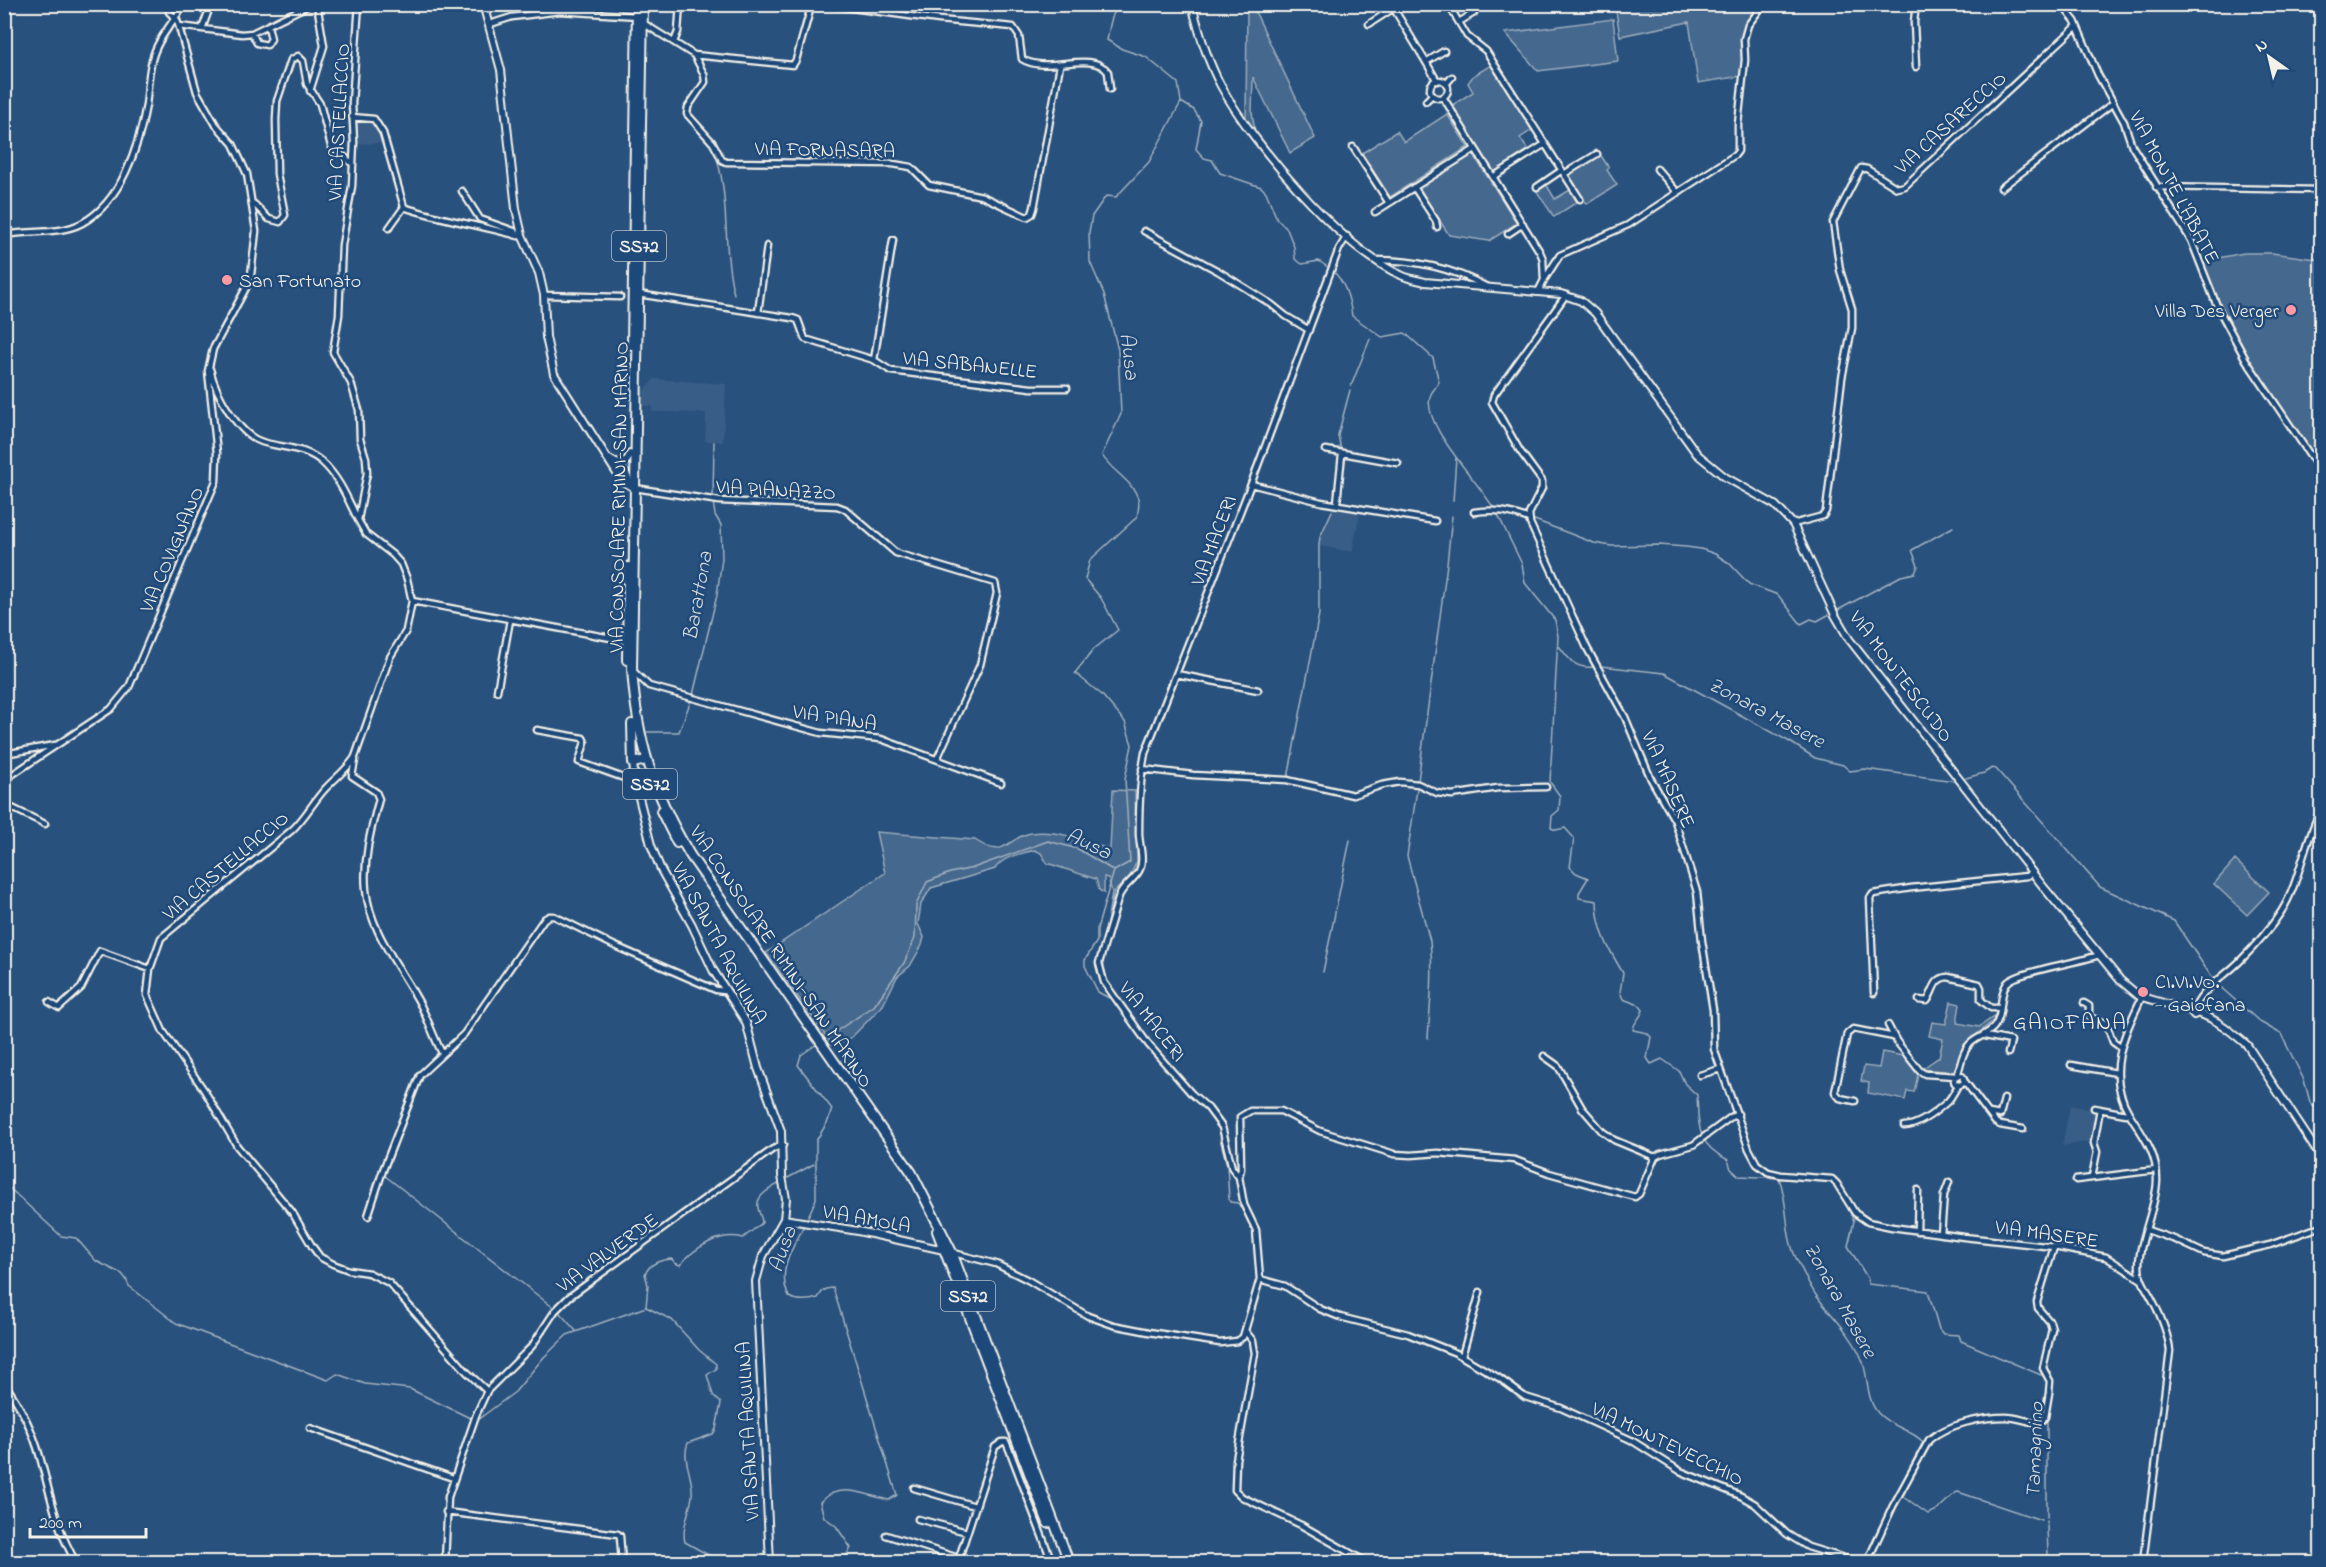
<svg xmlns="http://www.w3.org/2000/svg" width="2326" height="1567" font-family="'Indie Flower',sans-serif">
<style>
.built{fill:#375d86}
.green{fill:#45688e;stroke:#9cacbb;stroke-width:1.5}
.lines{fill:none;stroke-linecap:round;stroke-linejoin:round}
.stream{stroke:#a4b2be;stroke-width:1.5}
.minor-casing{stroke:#f4f1e8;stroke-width:9}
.tertiary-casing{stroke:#f4f1e8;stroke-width:10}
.primary-casing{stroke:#f4f1e8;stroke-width:12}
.minor{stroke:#1f4a7a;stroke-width:4.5}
.tertiary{stroke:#1f4a7a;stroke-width:6}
.primary{stroke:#1f4a7a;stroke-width:8}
.poi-dot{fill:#ff9aa2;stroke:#1f4a7a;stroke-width:2}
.labels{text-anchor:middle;stroke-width:5;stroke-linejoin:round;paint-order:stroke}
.shield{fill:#1f4a7a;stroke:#b4bfc7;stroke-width:1.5}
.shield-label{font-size:18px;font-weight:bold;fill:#f4f1e8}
.street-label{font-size:20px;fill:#f4f1e8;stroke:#1f4a7a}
.poi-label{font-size:20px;fill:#f4f1e8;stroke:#1f4a7a;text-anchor:start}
.water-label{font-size:21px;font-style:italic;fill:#d9dcda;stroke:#1f4a7a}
.quarter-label{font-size:22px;letter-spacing:1.5px;fill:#f4f1e8;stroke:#1f4a7a}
</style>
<rect width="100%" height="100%" fill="#28517e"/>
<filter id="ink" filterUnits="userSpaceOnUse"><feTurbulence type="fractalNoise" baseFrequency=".0167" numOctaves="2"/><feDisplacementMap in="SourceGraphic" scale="12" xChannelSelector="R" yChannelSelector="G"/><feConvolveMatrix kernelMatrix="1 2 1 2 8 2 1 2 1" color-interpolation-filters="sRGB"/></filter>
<g filter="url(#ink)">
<path class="built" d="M354 118 374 120 383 143 355 144Z
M654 379 726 384 723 442 705 441 706 413 652 412V406H641L642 392Z
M1334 505 1361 508 1352 552 1319 546 1321 536Z
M2070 1105 2094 1110 2097 1113 2092 1141 2062 1146Z"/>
<path class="green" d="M1249 5H1252L1315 138 1290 153 1253 77 1252 112 1255 132 1246 119 1247 7Z
M1615 5H1759C1734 31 1745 44 1741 76L1698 83 1689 22 1620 36Z
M1613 19 1618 61 1538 71 1505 33Z
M1491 65 1532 130 1520 138 1528 150 1494 172 1451 106 1473 92 1468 83 1473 76Z
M1447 114 1468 147 1390 197 1362 153 1397 131 1404 142Z
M1473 154 1517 223 1489 241 1449 235 1419 188Z
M1600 154 1609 168 1607 170 1617 185 1587 204 1568 175Z
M1546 184 1555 199 1570 190 1577 202 1554 217 1536 190Z
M2244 253H2272L2316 259 2321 263V469L2251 364 2219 305 2203 264 2218 258Z
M1113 790 1135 791 1137 861 1130 876 1114 892 1105 935 1112 892 1108 878 1104 877V893L1099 890 1096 879 1047 863 1041 853 1035 850C1021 854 1003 856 995 869L931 888 921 904 918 924 924 937 922 945 910 966 897 977 883 1005 852 1037 834 1047 766 953 885 873 876 832 975 840C1006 861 1005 838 1031 833 1058 829 1085 841 1110 850Z
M2235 860 2269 892 2247 915 2214 884Z
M1951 1002 1960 1004 1957 1023 1979 1027 1995 1016 1994 1020 1963 1046 1954 1072 1922 1069 1939 1057 1943 1039 1929 1036 1932 1022 1946 1024Z
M1882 1052 1903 1056 1918 1075 1914 1092 1907 1091 1905 1100 1868 1093 1869 1083 1861 1081 1864 1066 1879 1068Z"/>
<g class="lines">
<path class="stream" d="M1181 102 1194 110 1201 121 1196 149 1204 158 1212 160 1220 173 1261 187 1266 192 1277 219 1287 229 1294 247 1295 259 1302 264 1319 261 1329 268
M712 145C732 192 721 245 734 294
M1333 271C1346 283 1350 300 1352 316L1382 337 1405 333 1433 358 1439 382C1437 386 1433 390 1431 394 1418 422 1480 483 1494 509
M1351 386 1370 339
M1341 450 1338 435 1350 390
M713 498 714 442
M1335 500 1336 489
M1453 501 1456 457
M1497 513 1522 564 1525 583 1555 620 1558 636 1550 782 1560 796 1559 810 1552 816 1551 828 1556 830 1565 828 1574 838 1570 867 1576 873 1588 878 1579 893V898L1597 901C1597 929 1609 950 1623 973L1620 992 1623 999 1639 1005 1643 1010C1641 1018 1634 1021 1633 1030L1647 1033 1651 1037 1647 1058 1651 1064 1662 1059 1679 1071 1685 1084 1697 1095C1699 1127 1696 1144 1728 1160L1731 1169 1739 1176 1779 1178C1789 1204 1784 1233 1796 1258 1803 1271 1809 1286 1818 1298 1833 1317 1851 1334 1861 1357 1869 1374 1865 1398 1878 1413 1890 1427 1911 1429 1923 1442L1873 1539 1865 1561
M1532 519 1594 543 1611 546 1659 545 1686 547 1701 549 1715 554 1729 563 1749 584 1778 595 1801 624 1811 619 1817 621 1828 615
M1838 610 1901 576 1915 573 1918 566 1912 550 1953 527
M1559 646C1570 660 1574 669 1594 667
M1601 666 1664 673 1790 742 1815 758 1843 765 1850 771 1865 769 1955 781
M693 695 717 595 722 558 721 525 715 515 713 502
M647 732H679L691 700
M1288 778 1319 614V544L1320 537 1332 511
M1966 778 1984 773 1992 768 1996 769 2100 887 2174 921 2213 979
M1418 781 1447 564 1452 516
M1417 789 1407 856 1430 941C1434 974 1430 1005 1428 1038
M1323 972 1350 840
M2217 984 2260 1022 2281 1034 2304 1080 2310 1102 2312 1106 2322 1109
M1109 998 1098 992 1085 966V960L1097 941V929L1114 871
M823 1040 874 1006 904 963 915 938 916 905 927 882 950 873 973 868 1048 841 1078 849 1114 871 1130 862 1125 779 1132 745 1125 722 1102 695 1075 673 1094 649 1118 630 1101 598 1085 579 1090 560 1137 517C1138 512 1140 503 1138 498 1132 480 1111 471 1102 455L1121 414 1118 350 1104 294 1090 262 1089 232 1092 216 1106 196 1116 197 1149 162 1181 102 1178 83 1146 57 1122 49 1107 40C1109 32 1110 18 1115 11 1120 6 1149 8 1158 4
M1220 1139 1227 1165 1229 1199 1230 1202 1238 1203C1246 1214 1251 1225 1255 1238
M384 1175 559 1312 576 1331
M1785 1178 1816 1180
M784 1180 814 1164
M4 1183 61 1236 76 1238 96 1261 122 1274 126 1279 129 1286 176 1323 328 1380 337 1374 365 1384 410 1389 470 1418H480L515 1392 544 1357 567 1335 646 1307
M1844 1200 1854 1221 1848 1246 1868 1279V1284L1928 1291 1939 1329 1943 1334 1959 1335 1961 1341 2041 1375
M807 1219 816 1199V1141L828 1121 832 1109 798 1065 801 1055 817 1044
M805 1224C793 1248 776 1270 789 1297 799 1302 808 1301 818 1298 822 1291 825 1288 833 1288L897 1495 889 1500C865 1495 839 1481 820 1502L824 1517 836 1526 851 1548 842 1562
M2051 1390 2053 1385
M2048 1414 2049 1404
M2047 1419V1517
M1904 1497 1928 1514 1937 1510 1955 1493 1958 1492 2041 1520
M2047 1521V1523
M2047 1525 2048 1556 2075 1562
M721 1562 685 1542C681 1527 691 1510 692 1495 694 1478 681 1459 688 1443L713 1434 716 1429 721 1403 713 1395 707 1375 716 1369V1364L699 1350 672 1320 646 1307 648 1285 645 1274C650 1263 660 1260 672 1259L675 1263 680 1265C695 1247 720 1232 743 1238L762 1223C762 1217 759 1214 758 1208 755 1196 771 1188 780 1183"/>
<g class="minor-casing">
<path id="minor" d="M359 4 352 103 354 142 352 186 342 245 339 315 333 352 351 383 359 410 360 439 366 458 367 473 358 520 366 534 393 555 401 564 407 579 412 601 406 631 390 657 355 757C347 770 335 778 325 789 313 802 305 818 292 830L161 938 150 969 147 995 163 1031 204 1090 237 1146 292 1212 312 1246 320 1257 333 1264 349 1270 369 1273 389 1283 467 1372 487 1391
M823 4 939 20 1013 27 1019 36 1022 59C1047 75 1091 49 1108 72L1110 89
M1391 4 1426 62 1444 51
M1448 4 1467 36 1486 51 1580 199
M2061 4 2075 21 2098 75 2124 122 2132 146 2191 240 2217 306 2246 360 2322 473
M1459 22 1474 13
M643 23 694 55 793 65 796 60 811 7 814 4
M490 24 512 17 560 11 638 16
M1369 24 1400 4
M179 26 242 34 252 33 311 4
M202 29 211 4
M252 33 257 43 267 45 271 39 268 26
M674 42 678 32 680 4
M694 55 704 74 705 82 688 107 687 114 713 143 722 160 726 162 893 164 911 167 929 185 982 196 1027 217 1032 214 1034 208 1060 65
M1426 62 1437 81
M1916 67 1914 22 1916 4
M1430 89a9 9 0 1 1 18 0a9 9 0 1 1-18 0Z
M1446 84 1452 77
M310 91 324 46 317 4
M1443 97 1540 252 1543 259 1544 280
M1426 101 1432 95
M352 117 374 119 383 133 404 207 389 228
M1353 147 1389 203
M1657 169 1678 193
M1564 174 1597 154
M1493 177 1545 144
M1414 187 1436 221 1437 227
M1537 187 1562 170
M2156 187 2322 190
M2001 188 2113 103
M462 191 480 219 514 231 518 236
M254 204 269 219 280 222 285 215 277 174 276 120 277 101 291 60 298 56 303 61 307 84 320 104 331 146 353 164
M404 207C441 220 480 225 518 236L522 235
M1375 212 1475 149
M1144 231 1218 271 1271 304 1286 316 1309 330
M1508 234 1523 224
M4 235C29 230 60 235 82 223 121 202 139 147 146 105 148 91 148 74 152 60 157 39 173 23 184 4
M1376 260C1414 260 1452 268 1485 286
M1538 292 1544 280 1560 255 1628 225 1735 155 1738 151V124L1745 60 1744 39 1748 25 1764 4
M638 294 792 318 798 320 805 339 874 360 891 371 1031 388H1067
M544 295 620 297
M1566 295 1494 395 1492 402 1520 451 1542 481V488L1529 514 1530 523 1587 648 1625 717 1651 779 1675 821 1697 892 1702 941 1713 1010 1714 1049 1749 1149 1757 1164 1768 1172 1781 1175 1832 1179 1837 1184 1855 1213 1868 1222 1892 1227 1964 1237 2054 1247 2106 1257 2142 1280
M758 313 767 246
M874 360 893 240
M210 369C215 392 238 435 262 442 282 448 305 447 322 462 339 477 348 500 358 520
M1326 450 1398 463
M1251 484 1321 502 1435 521
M635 488 719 501 837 506 845 509 896 553 995 583 997 593 980 665 937 759
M1337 503 1342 454
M1474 512C1495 509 1509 511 1529 519
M1793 524 1823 516 1826 511 1842 378 1852 328V309L1840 270 1833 222 1860 170 1861 168 1867 169 1897 188 1905 186 2077 26
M412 601 627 641
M633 671 649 686 821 733 881 739 1001 783
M1176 674 1258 690
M497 691 510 620
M537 730 583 738 585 742 579 762 635 782
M4 754 55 745
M355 760 352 776 376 792 379 799C371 829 363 858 366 890 370 933 402 969 421 1006 429 1022 434 1038 442 1053
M1142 769 1193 775 1287 780 1353 795 1382 785 1400 782 1418 784 1437 793 1452 795 1498 788 1546 787
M4 780 111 709 129 687 216 481 217 453 208 371 213 349 246 288 251 275 256 231 247 174 233 144 216 125 197 92 177 20 169 12 170 4
M4 804 45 824
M1874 993 1870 898 1873 894 1911 888 2027 876 2033 873
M2142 997C2124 1035 2105 1073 2129 1113 2143 1136 2157 1152 2157 1180 2157 1208 2134 1250 2140 1274 2142 1283 2148 1291 2152 1299 2161 1316 2168 1332 2170 1351L2143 1562
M1919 1000 1927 1001C1934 992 1933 978 1948 977L1979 984 1981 988V1000L1991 1008H2000
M49 1002 59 1008 81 988 100 951 150 969
M2084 1003 2089 1006V1017L2106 1023 2113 1042 2120 1047
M2195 1007C2205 987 2224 977 2240 961 2254 947 2270 929 2281 912 2300 883 2304 840 2322 808
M1888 1025 1897 1042 1920 1071 1925 1074 1956 1076
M1985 1036 2011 1041 2008 1053
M1544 1056 1558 1066 1582 1108 1602 1131 1614 1140 1655 1157
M2071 1065 2117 1073
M1700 1075 1720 1069
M1954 1080a5 5 0 1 1 10 0a5 5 0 1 1-10 0Z
M1957 1076C1961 1065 1962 1050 1972 1042 1979 1036 1987 1035 1994 1027 2004 1015 1998 996 2007 983 2015 972 2081 962 2099 955
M1963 1079 1995 1122 2000 1125 2023 1129
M1855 1101 1840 1098 1835 1092 1847 1034 1853 1029 1894 1037
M2094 1108 2126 1114 2128 1112
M1989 1113 2000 1115 2004 1099
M1904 1126C1918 1126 1937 1111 1948 1101 1953 1096 1954 1090 1959 1085
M1239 1177 1241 1169 1240 1117 1250 1111H1281L1320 1131 1394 1154 1411 1155 1438 1153 1515 1160 1549 1173 1635 1197 1639 1194 1655 1157 1660 1154 1693 1145 1731 1117 1738 1114
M2092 1177 2097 1152 2094 1143 2100 1109
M2076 1180 2156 1170
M368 1216 383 1170 420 1075 464 1034 544 919 549 916H554L615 946 716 990 725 991
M2147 1230 2176 1240 2204 1253 2223 1256 2270 1245 2322 1226
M1917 1231 1918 1190
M1941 1234 1944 1195 1949 1182
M950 1252 996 1264 1028 1280 1088 1316 1113 1325 1149 1332 1220 1343 1237 1341 1243 1337 1260 1279 1285 1286 1320 1309 1340 1317 1408 1334 1456 1353 1499 1378 1525 1397 1561 1408 1631 1440 1680 1471 1741 1496 1755 1504 1787 1534 1808 1547 1857 1562
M1260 1279 1256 1230 1244 1205 1239 1177 1232 1168 1222 1127 1208 1108 1191 1093 1148 1044 1104 982 1099 963 1119 896C1124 885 1134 880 1139 871 1145 860 1139 845 1139 833 1139 807 1140 779 1145 753L1251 484 1339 249 1347 236
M1246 1332 1253 1341 1255 1353 1236 1460 1235 1490 1242 1497 1301 1525 1366 1562
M1462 1356 1480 1292
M4 1383C20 1405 33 1431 40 1457 50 1493 56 1529 76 1562H81
M310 1428 453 1478
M914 1488 975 1506
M446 1512 618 1534 620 1536 622 1562
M918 1519 967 1532
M886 1535 971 1562
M959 1558 995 1447 1002 1442H1006L1009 1449 1052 1562
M445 1562 448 1497 476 1415 487 1391 532 1346 555 1311 569 1297 773 1149 783 1145
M1867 1562 1893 1506 1929 1440C1947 1424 1983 1417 2006 1417 2017 1417 2028 1422 2039 1423L2045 1417 2049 1393 2050 1381 2043 1368 2052 1329 2050 1322 2038 1308 2037 1302 2054 1247"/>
</g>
<g class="tertiary-casing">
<path id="tertiary" d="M483 4 501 70 516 209 522 235 539 273 544 295 546 337 554 374 616 472 622 481 635 488
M1192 4C1199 33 1207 60 1221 86 1252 143 1342 250 1403 276 1410 279 1418 280 1425 282L1561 294 1581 301 1595 313 1697 454 1725 477 1775 505 1793 524 1835 615 1849 639 2046 890 2120 980 2139 996 2191 1011 2194 1015 2198 1013C2218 1020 2232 1032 2247 1045L2322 1159
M609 459C619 466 626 466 630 454
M616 465 626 474 630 483
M633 763 635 782 651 845 661 870 692 925 713 970 746 1022 758 1068 781 1131 782 1176 786 1199 784 1219 763 1256 756 1281 770 1562
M784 1219 858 1231 944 1250"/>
</g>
<g class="primary-casing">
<path id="primary" d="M643 4 632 669C637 741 653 792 690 855L912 1173 952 1252 1069 1562
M632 345 637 4
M627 660 628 567
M632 724 633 763 642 761
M661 811 677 843
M937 1231 1048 1523"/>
</g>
<use href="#minor" class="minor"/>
<use href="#tertiary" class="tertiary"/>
<use href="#primary" class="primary"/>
</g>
</g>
<g class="poi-dot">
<circle cx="227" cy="280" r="6"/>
<circle cx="2291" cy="310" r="6"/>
<circle cx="2143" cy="992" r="6"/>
</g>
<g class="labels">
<g class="shield">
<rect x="612" y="231" width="54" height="30" rx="4.5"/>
<rect x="623" y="769" width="54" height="30" rx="4.5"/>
<rect x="941" y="1281" width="54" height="30" rx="4.5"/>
</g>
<g class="shield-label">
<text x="639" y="252">SS72</text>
<text x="650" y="790">SS72</text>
<text x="968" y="1302">SS72</text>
</g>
<g class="street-label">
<text transform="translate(338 122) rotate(-87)" y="7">VIA CASTELLACCIO</text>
<text transform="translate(1950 122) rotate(-42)" y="7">VIA CASARECCIO</text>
<text transform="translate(825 149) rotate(1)" y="7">VIA FORNASARA</text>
<text transform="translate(2175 187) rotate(62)" y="7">VIA MONTE L'ABATE</text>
<text transform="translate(970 364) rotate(6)" y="7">VIA SABANELLE</text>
<text transform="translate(776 489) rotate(3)" y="7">VIA PIANAZZO</text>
<text transform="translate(618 497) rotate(-89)" y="7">VIA CONSOLARE RIMINI-SAN MARINO</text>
<text transform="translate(1213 540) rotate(-69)" y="7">VIA MACERI</text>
<text transform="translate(171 549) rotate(-67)" y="7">VIA COVIGNANO</text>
<text transform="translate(1902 676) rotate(53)" y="7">VIA MONTESCUDO</text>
<text transform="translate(835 717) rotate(9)" y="7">VIA PIANA</text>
<text transform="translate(1669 779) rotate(66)" y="7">VIA MASERE</text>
<text transform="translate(225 865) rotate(-40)" y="7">VIA CASTELLACCIO</text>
<text transform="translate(720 943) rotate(62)" y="7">VIA SANTA AQUILINA</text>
<text transform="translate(782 956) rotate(56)" y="7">VIA CONSOLARE RIMINI-SAN MARINO</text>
<text transform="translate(1153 1021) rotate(52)" y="7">VIA MACERI</text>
<text transform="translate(867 1218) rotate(10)" y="7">VIA AMOLA</text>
<text transform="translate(2047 1233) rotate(8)" y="7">VIA MASERE</text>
<text transform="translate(607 1252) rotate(-36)" y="7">VIA VALVERDE</text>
<text transform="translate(747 1431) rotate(-93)" y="7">VIA SANTA AQUILINA</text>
<text transform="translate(1668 1443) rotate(26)" y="7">VIA MONTEVECCHIO</text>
</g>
<g class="poi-label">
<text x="239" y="287">San Fortunato</text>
<text x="2279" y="317" text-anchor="end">Villa Des Verger</text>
<text x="2155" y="988">CI.VI.VO.<tspan x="2155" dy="23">- Gaiofana</tspan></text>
</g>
<g class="water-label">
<text transform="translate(1130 356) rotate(83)" y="7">Ausa</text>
<text transform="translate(697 596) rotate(-80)" y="7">Barattona</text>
<text transform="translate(1767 712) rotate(28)" y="7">Zonara Masere</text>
<text transform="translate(1089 843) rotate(25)" y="7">Ausa</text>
<text transform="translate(782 1249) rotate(-71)" y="7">Ausa</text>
<text transform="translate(1841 1300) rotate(61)" y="7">Zonara Masere</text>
<text transform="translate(2034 1450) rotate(-88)" y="7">Tamagnino</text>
</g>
<g class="quarter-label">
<text x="2070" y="1029">GAIOFANA</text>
</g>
</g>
<rect width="2326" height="1567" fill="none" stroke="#1f4a7a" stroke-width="24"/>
<rect x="12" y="12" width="2302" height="1543" fill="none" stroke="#f4f1e8" stroke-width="2" filter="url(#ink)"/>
<g transform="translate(2269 57) rotate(326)" stroke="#1f4a7a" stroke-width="4.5" paint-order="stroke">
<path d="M0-4.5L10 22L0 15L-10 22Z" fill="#f4f1e8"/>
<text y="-9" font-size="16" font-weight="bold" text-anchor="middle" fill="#f4f1e8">N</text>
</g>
<path d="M30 1528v9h116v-9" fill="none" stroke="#f4f1e8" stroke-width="3"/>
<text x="39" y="1528" font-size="18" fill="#f4f1e8" stroke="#1f4a7a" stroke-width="4.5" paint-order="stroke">200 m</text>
</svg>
